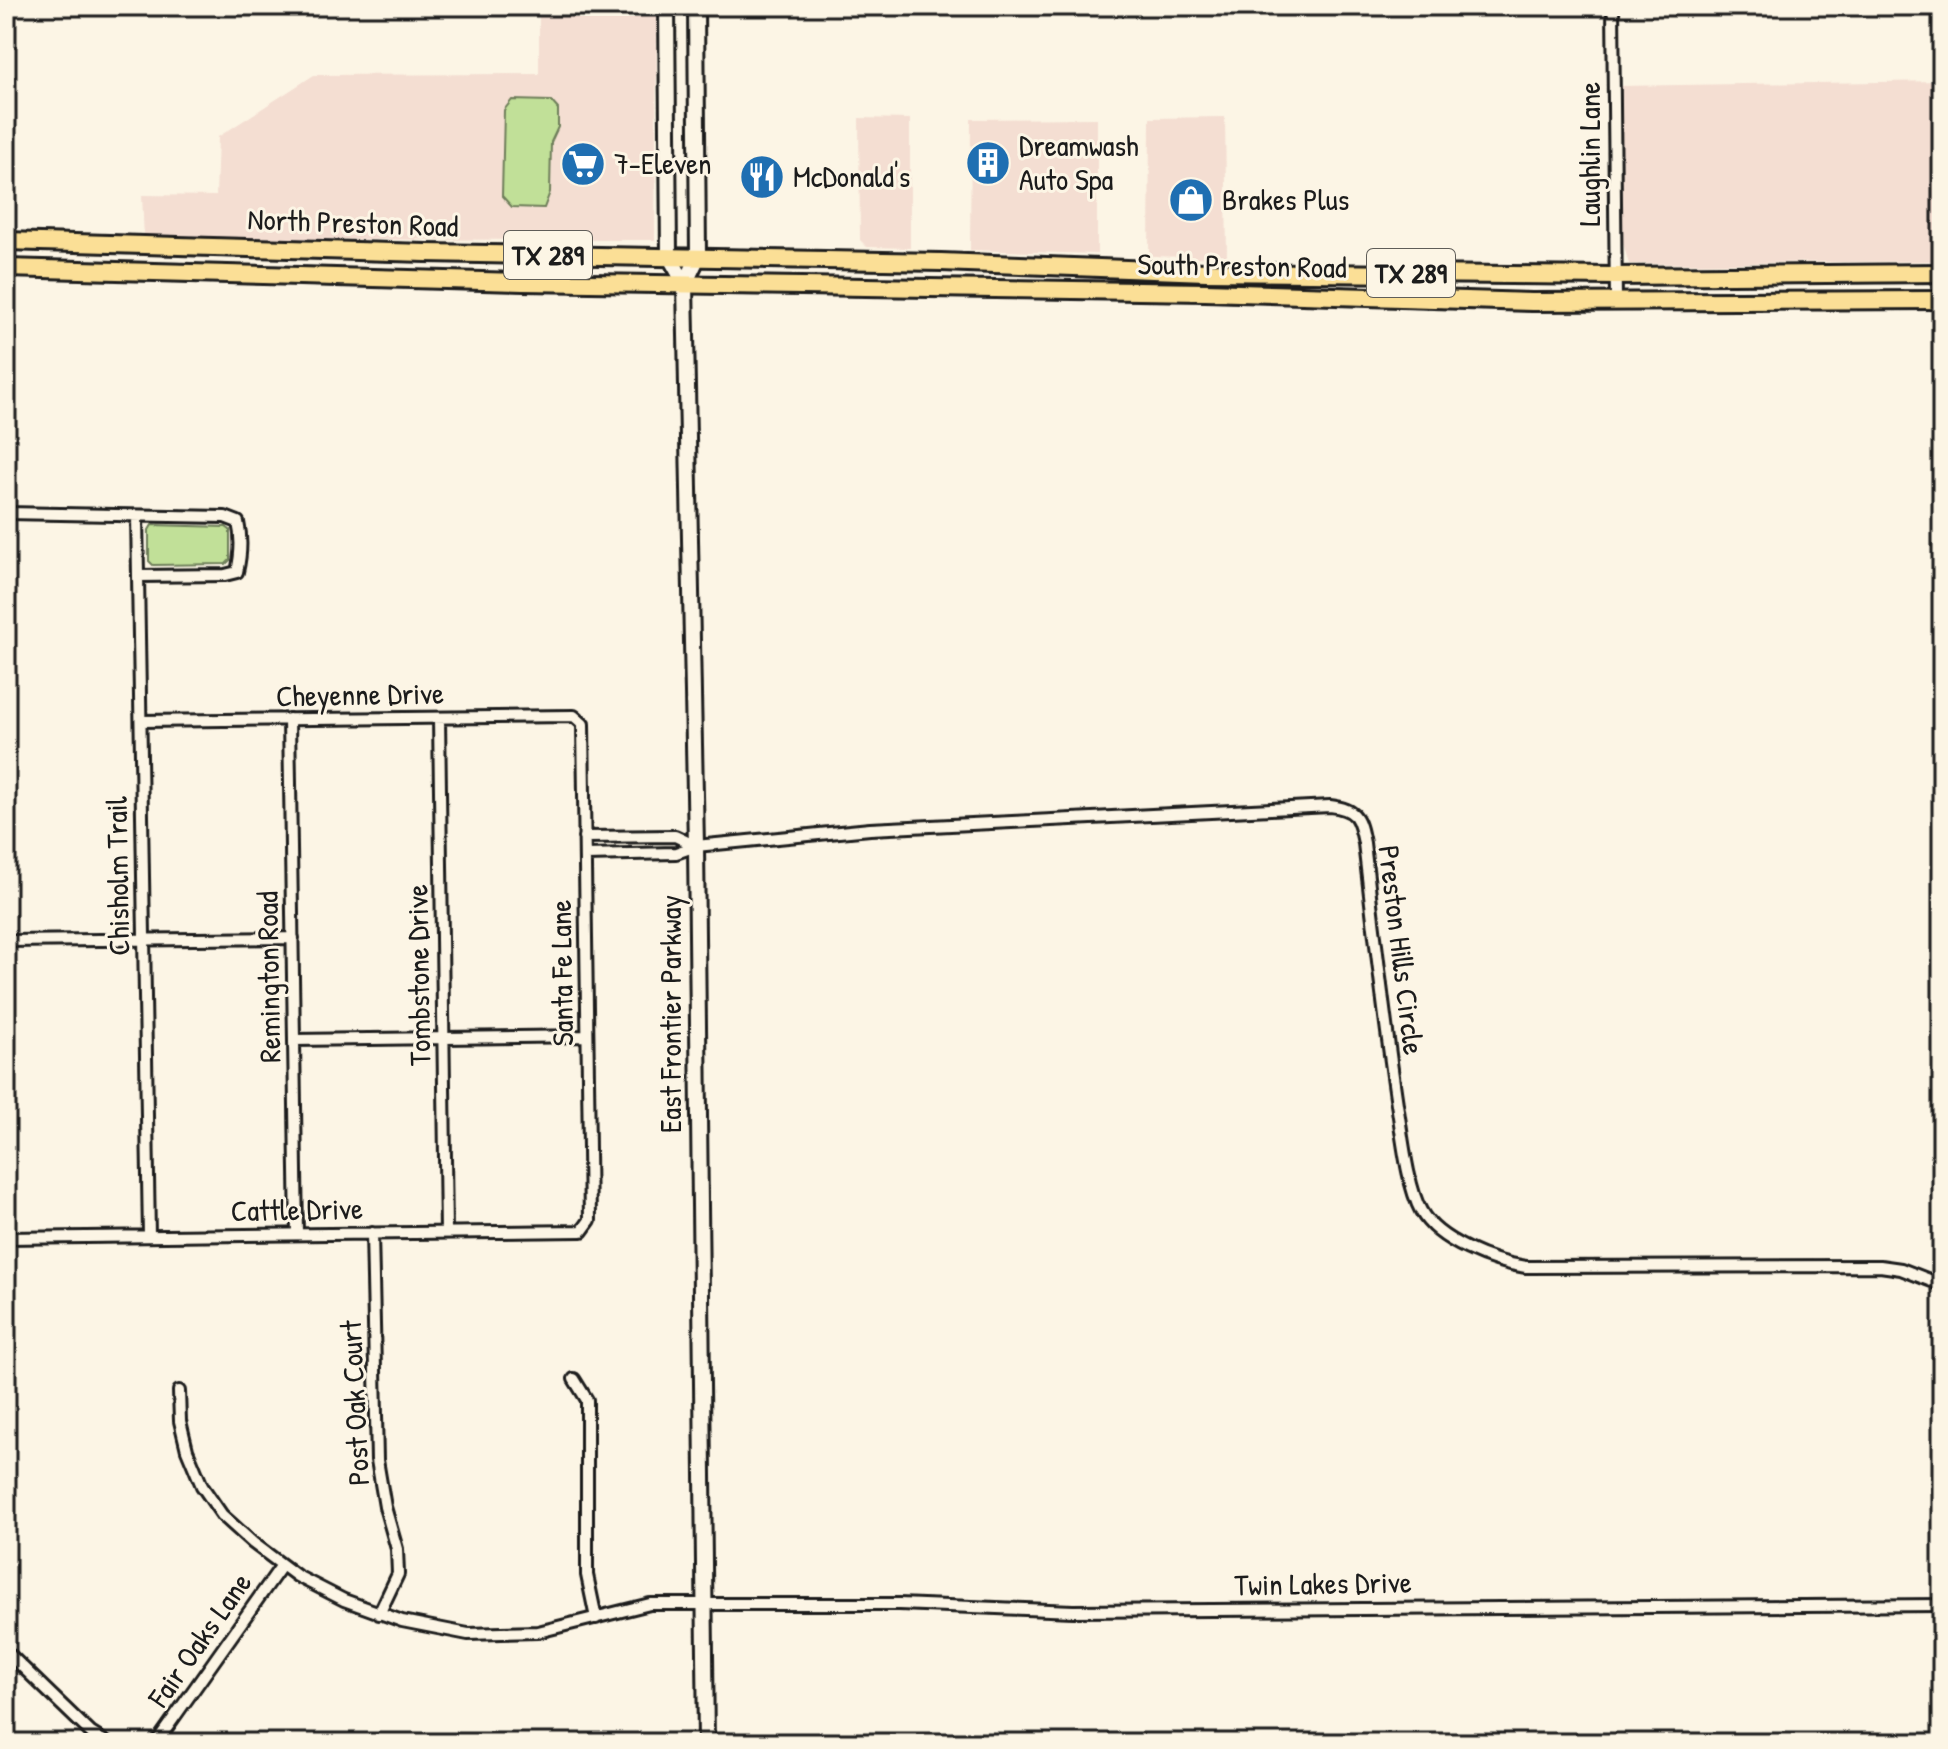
<svg xmlns="http://www.w3.org/2000/svg" width="1948" height="1749" font-family="'Patrick Hand',sans-serif">
<style>
.built{fill:#f4ded2}
.green{fill:#c1e098;stroke:#6e7e5a;stroke-width:2}
.lines{fill:none;stroke-linecap:round;stroke-linejoin:round}
.street-casing{stroke:#1c1c1c;stroke-width:16}
.secondary-casing{stroke:#1c1c1c;stroke-width:20}
.primary-casing{stroke:#1c1c1c;stroke-width:22}
.street{stroke:#fcf5e5;stroke-width:10}
.secondary{stroke:#fcf5e5;stroke-width:14}
.primary{stroke:#fbdf96;stroke-width:16}
.labels{text-anchor:middle;stroke-width:6;stroke-linejoin:round;paint-order:stroke}
.shield{fill:#fcf5e5;stroke:#5f5d58;stroke-width:2}
.shield-label{font-size:28px;font-weight:bold;fill:#1c1c1c}
.poi-label{font-size:30px;fill:#1c1c1c;stroke:#fcf5e5;text-anchor:start}
.street-label{font-size:30px;fill:#1c1c1c;stroke:#fcf5e5}
</style>
<rect width="100%" height="100%" fill="#fcf5e5"/>
<filter id="ink" filterUnits="userSpaceOnUse"><feTurbulence type="fractalNoise" baseFrequency=".0125" numOctaves="2"/><feDisplacementMap in="SourceGraphic" scale="16" xChannelSelector="R" yChannelSelector="G"/><feConvolveMatrix kernelMatrix="1 2 1 2 8 2 1 2 1" color-interpolation-filters="sRGB"/></filter>
<g filter="url(#ink)">
<path class="built" d="M539 6H657L655 240 144 239 142 195 216 196 218 137 314 75 539 74Z
M1942 81V261L1629 264 1623 243 1619 86Z
M1225 117 1227 258 1149 256 1150 118Z
M859 118 910 119V248L867 247 860 240Z
M1097 118V254L970 250 971 119Z"/>
<path class="green" d="M512 100 551 101 558 109V127L551 142 550 192 544 208 512 207 502 196 504 110Z
M152 525 226 527 230 530V560L226 564 153 565 149 561V530Z"/>
<g class="lines">
<g class="street-casing">
<path id="street" d="M1613 6 1616 302
M6 513 225 517 238 522C242 539 241 555 237 572L225 575 138 576
M137 516 149 1236
M439 718 446 1232
M289 719 297 1234
M584 837 675 836 696 846
M585 855 676 853 696 846 870 829 1330 806C1357 809 1359 818 1364 843 1374 930 1384 1017 1397 1104 1402 1133 1407 1186 1421 1211 1438 1242 1493 1262 1526 1267L1880 1266 1901 1269 1942 1285
M6 941 293 938
M294 1040 587 1036
M372 1233 377 1460 385 1507 397 1549 398 1574 379 1614
M6 1238 582 1231 590 1220 583 724 574 716 141 721
M574 1379 587 1400V1575L596 1618
M179 1391 180 1421 187 1450 202 1486 222 1515 253 1543 297 1576 344 1600 402 1621 468 1634 538 1632 650 1604H899L1073 1611 1942 1605
M6 1651 91 1733 107 1743
M156 1743 282 1565"/>
</g>
<g class="secondary-casing">
<path id="secondary" d="M667 6 669 256 685 284
M696 6 698 257 685 284 696 846 706 1743"/>
</g>
<g class="primary-casing">
<path id="primary" d="M6 241 426 253 941 262 1206 272 1615 276 1942 273
M6 268 523 282 1205 292 1532 302 1942 300"/>
</g>
<use href="#street" class="street"/>
<use href="#secondary" class="secondary"/>
<use href="#primary" class="primary"/>
</g>
</g>
<defs>
<g id="building-disc" transform="scale(2.3)"><circle r="9.5" fill="#1f6fb2" stroke="#fcf5e5"/><path d="M-4-6H4V6H1V3H-1V6H-4ZM-2.5-4.3h1.7v1.8h-1.7ZM.8-4.3h1.7v1.8H.8ZM-2.5-1h1.7V.8h-1.7ZM.8-1h1.7V.8H.8Z" fill="#fff"/></g>
<g id="supermarket-disc" transform="scale(2.3)"><circle r="9.5" fill="#1f6fb2" stroke="#fcf5e5"/><path d="M-6-5.5h2.5l.6 2H6L4.5 2H-2.5L-4.4-4H-6ZM-1.5 3.2a1.3 1.3 0 1 0 .1 0ZM3 3.2a1.3 1.3 0 1 0 .1 0Z" fill="#fff"/></g>
<g id="restaurant-disc" transform="scale(2.3)"><circle r="9.5" fill="#1f6fb2" stroke="#fcf5e5"/><path d="M-5-6h1v4h1v-4h1v4h1v-4h1v5L-1.5 .5V6h-2V.5L-5-1ZM5-6V6H3V1.5H1.5Q1.5-4 5-6Z" fill="#fff"/></g>
<g id="shop-disc" transform="scale(2.3)"><circle r="9.5" fill="#1f6fb2" stroke="#fcf5e5"/><path d="M-5-2.5h2.3a2.7 3.5 0 0 1 5.4 0H5L5.5 6h-11ZM-1.5-2.5h3a1.5 2.3 0 0 0-3 0Z" fill="#fff"/></g>
</defs>
<g fill-rule="evenodd">
<use href="#building-disc" x="988" y="163"/>
<use href="#supermarket-disc" x="583" y="164"/>
<use href="#restaurant-disc" x="762" y="177"/>
<use href="#shop-disc" x="1191" y="200"/>
</g>
<g class="labels">
<g class="shield">
<rect x="504" y="231" width="88" height="48" rx="6"/>
<rect x="1367" y="249" width="88" height="48" rx="6"/>
</g>
<g class="shield-label">
<text x="548" y="265">TX 289</text>
<text x="1411" y="283">TX 289</text>
</g>
<g class="poi-label">
<text x="1019" y="156">Dreamwash<tspan x="1019" dy="34">Auto Spa</tspan></text>
<text x="614" y="174">7-Eleven</text>
<text x="793" y="187">McDonald's</text>
<text x="1222" y="210">Brakes Plus</text>
</g>
<g class="street-label">
<text transform="translate(1590 154) rotate(-90)" y="10">Laughlin Lane</text>
<text transform="translate(353 223) rotate(2)" y="10">North Preston Road</text>
<text transform="translate(1242 266) rotate(1)" y="10">South Preston Road</text>
<text transform="translate(360 695) rotate(-1)" y="10">Cheyenne Drive</text>
<text transform="translate(118 876) rotate(-91)" y="10">Chisholm Trail</text>
<text transform="translate(1401 950) rotate(83)" y="10">Preston Hills Circle</text>
<text transform="translate(562 973) rotate(-91)" y="10">Santa Fe Lane</text>
<text transform="translate(419 975) rotate(-91)" y="10">Tombstone Drive</text>
<text transform="translate(269 977) rotate(-91)" y="10">Remington Road</text>
<text transform="translate(671 1014) rotate(-90)" y="10">East Frontier Parkway</text>
<text transform="translate(297 1210) rotate(-1)" y="10">Cattle Drive</text>
<text transform="translate(355 1403) rotate(-93)" y="10">Post Oak Court</text>
<text transform="translate(1323 1584) rotate(-1)" y="10">Twin Lakes Drive</text>
<text transform="translate(200 1640) rotate(-55)" y="10">Fair Oaks Lane</text>
</g>
</g>
<rect width="1948" height="1749" fill="none" stroke="#fcf5e5" stroke-width="32"/>
<rect x="16" y="16" width="1916" height="1717" fill="none" stroke="#1c1c1c" stroke-width="3" filter="url(#ink)"/>
</svg>
